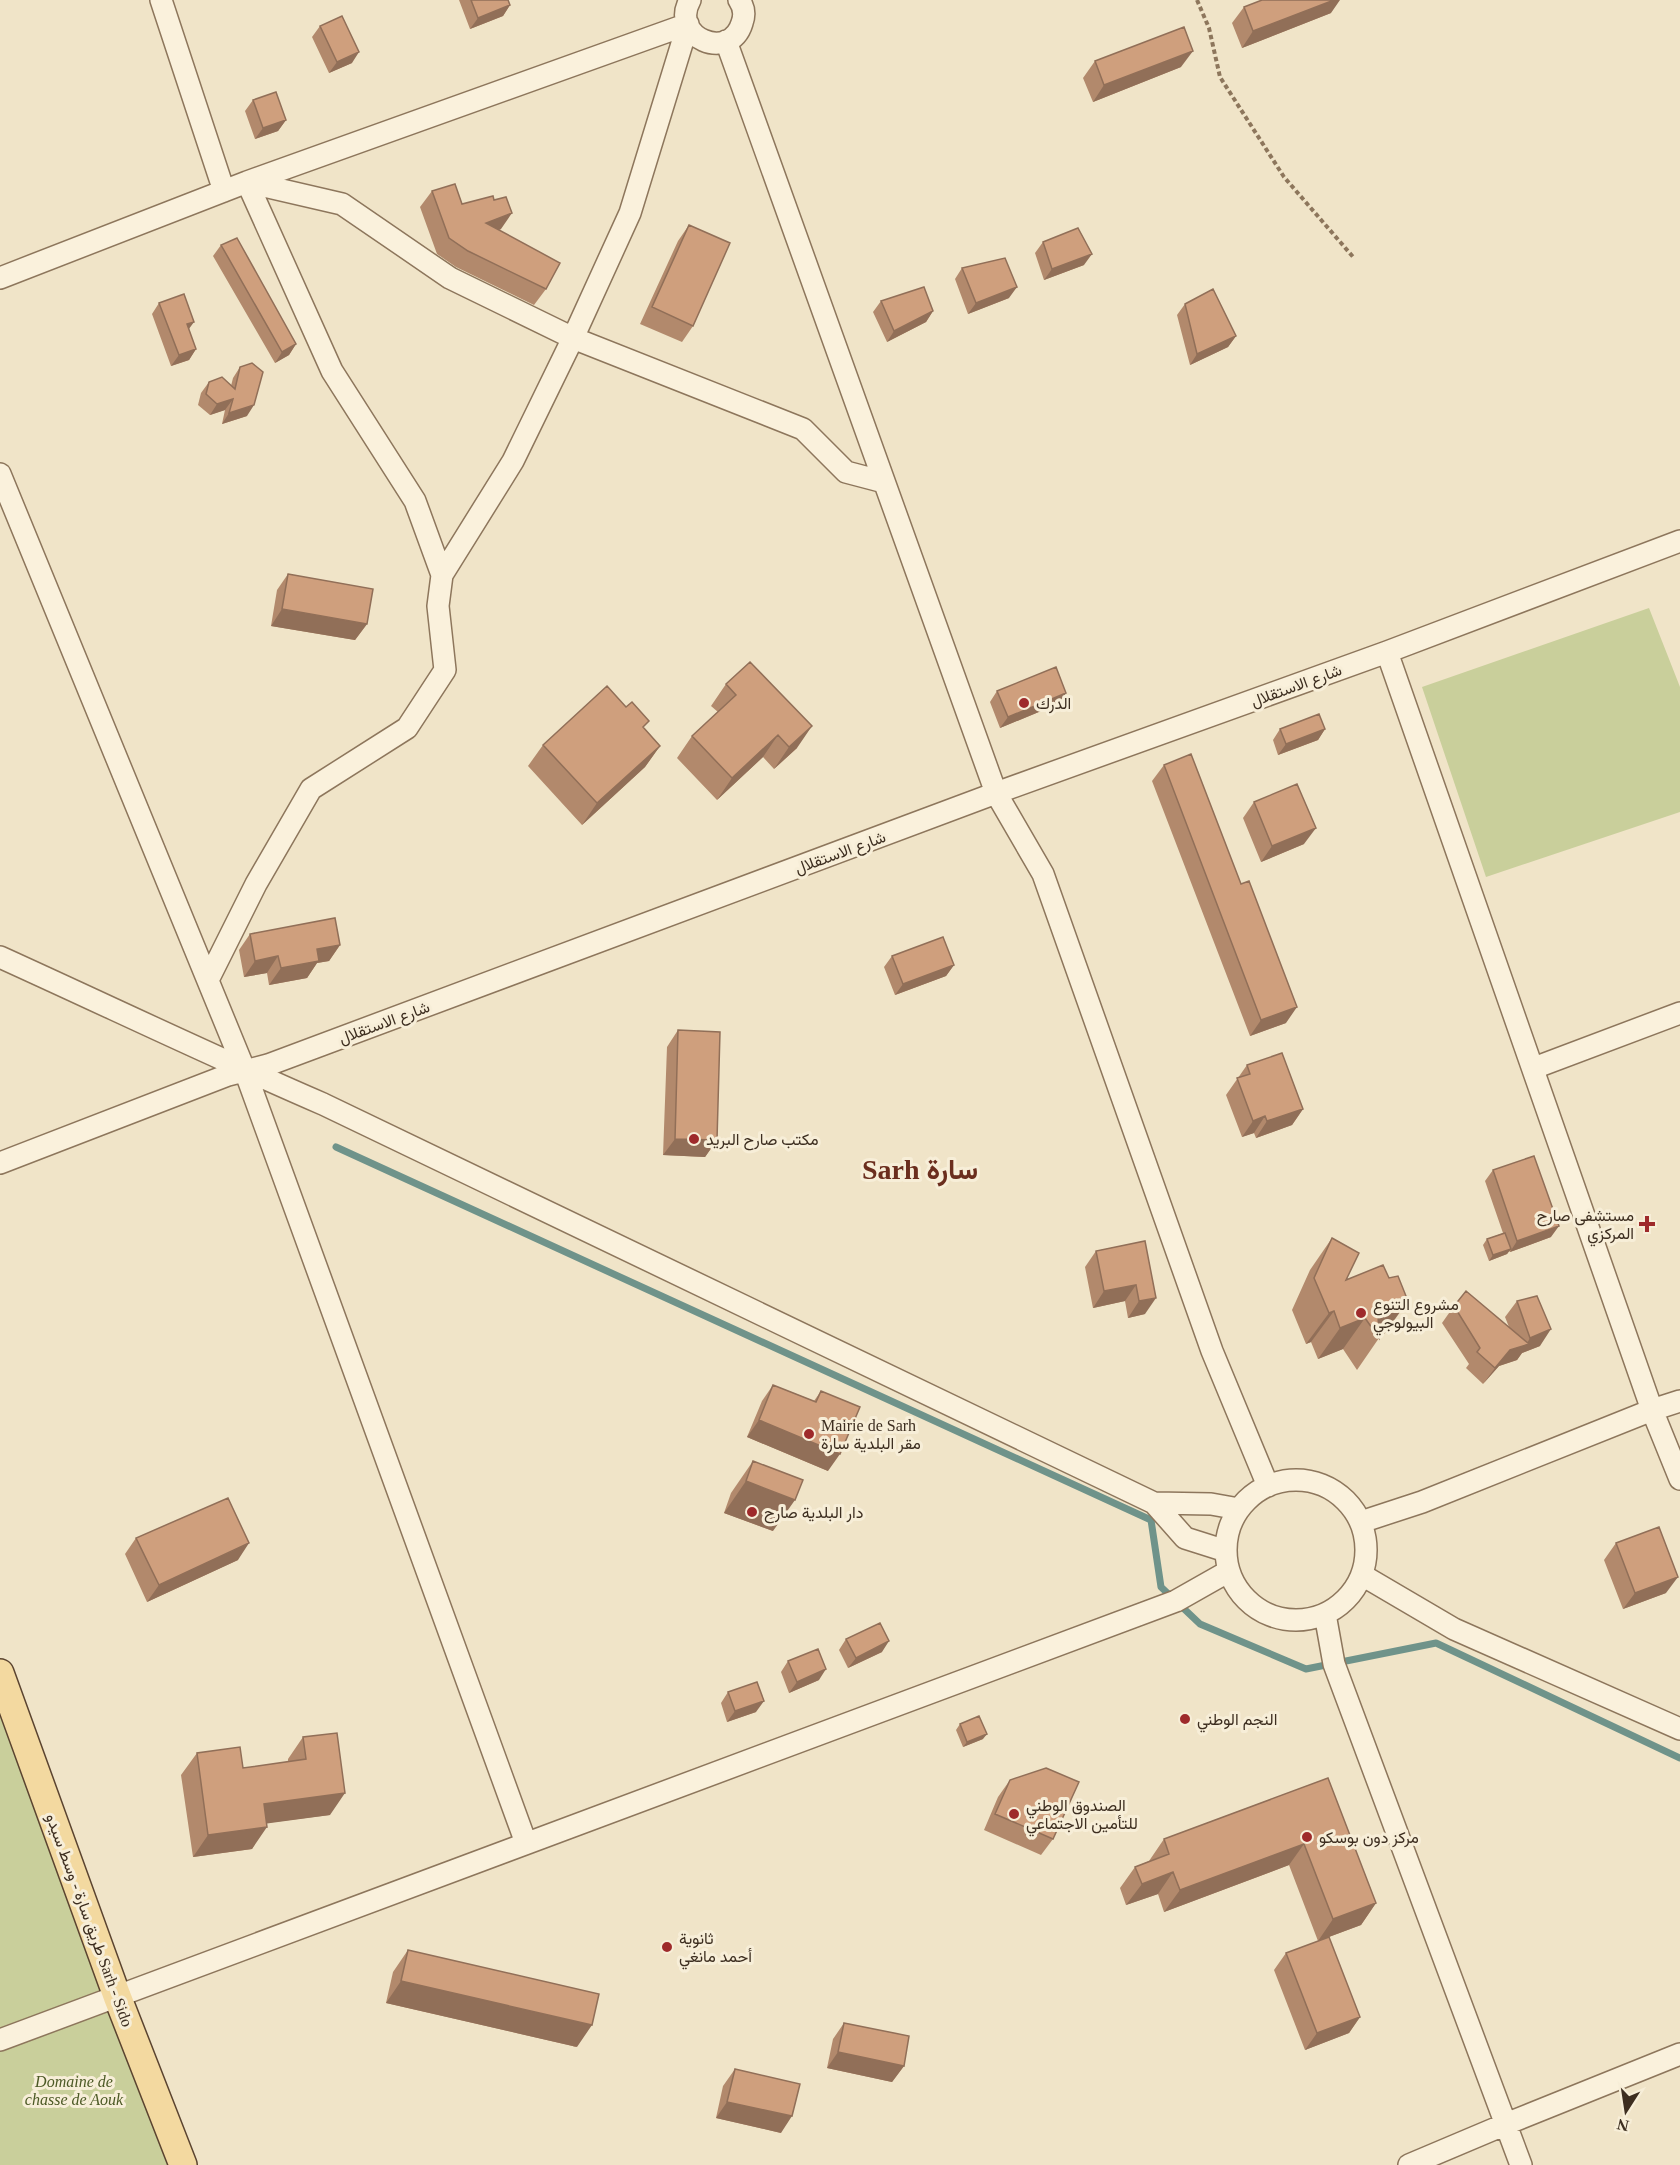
<svg xmlns="http://www.w3.org/2000/svg" width="1680" height="2165" font-family="'Times New Roman',Vazirmatn,serif">
<style>
.green{fill:#c9cf9b}
.lines{fill:none;stroke-linecap:round;stroke-linejoin:round}
.stream{stroke:#6f938a;stroke-width:7}
.minor-casing{stroke:#8d765c;stroke-width:24}
.major-casing{stroke:#5b4430;stroke-width:30}
.path{stroke:#8d765c;stroke-width:4;stroke-dasharray:4.5 3;stroke-linecap:butt}
.minor{stroke:#faf1dc;stroke-width:21}
.major{stroke:#f3d9a0;stroke-width:27}
.wall{fill:#b2896c}
.shaded-wall{fill:#916f58}
.building{fill:#cf9f7d;stroke:#916f58;stroke-width:1.5}
.poi-dot{fill:#9e2a2b;stroke:#f7eed8;stroke-width:2}
.labels{text-anchor:middle;stroke-width:6;stroke-linejoin:round;paint-order:stroke}
.street-label{font-size:16px;fill:#3d2e20;stroke:#f7eed8}
.poi-label{font-size:16px;fill:#3d2e20;stroke:#f7eed8;text-anchor:start}
.park-label{font-size:16px;font-style:italic;fill:#4d5a26;stroke:#f7eed8}
.town-label{font-size:28px;font-weight:bold;fill:#6b2e1e;stroke:#f7eed8}
</style>
<rect width="100%" height="100%" fill="#f0e4c8"/>
<path class="green" d="M1649 608 1680 687V812L1486 877 1422 687Z
M0 1673 183 2165H0Z"/>
<g class="lines">
<path class="stream" d="M336 1147 1151 1520 1161 1587 1200 1624 1306 1669 1436 1643 1680 1758"/>
<g class="minor-casing">
<path id="minor" d="M161 0 224 191
M690 0C669 37 730 63 742 23 745 15 744 7 739 0
M726 41 996 793 1043 874 1212 1351 1268 1486
M247 182 342 204 450 278 573 338 803 429 846 472 884 482
M0 278 247 182 688 24
M0 474 245 1071 526 1843
M442 575 513 461 573 338 630 213 688 24
M1387 652 1652 1410 1680 1479
M0 957C108 1006 214 1057 323 1104L1154 1503 1185 1538 1226 1551
M208 980 256 884 311 789 407 728 445 670 438 606 442 575 415 501 332 371 247 182
M1534 1068 1680 1013
M0 1163 228 1075 268 1065 996 793 1387 652 1680 541
M1226 1550a70 70 0 1 1 140 0a70 70 0 1 1-140 0Z
M1154 1503 1211 1504 1239 1509
M1361 1522 1422 1502 1652 1410 1680 1401
M1362 1575 1454 1629 1680 1729
M1325 1614 1334 1664 1521 2165
M0 2040 1176 1601 1229 1571
M1409 2165 1506 2124 1680 2054"/>
</g>
<g class="major-casing">
<path id="major" d="M0 1673 117 1996 183 2165"/>
</g>
<path class="path" d="M1197 0 1209 28 1220 77 1284 177 1354 258"/>
<use href="#minor" class="minor"/>
<use href="#major" class="major"/>
</g>
<path class="wall" d="M459 0H508L510 5 503 16 470 29Z
M1244 7 1331 13 1242 48 1232 23Z
M320 26 352 63 329 73 312 37Z
M1095 61 1181 67 1093 102 1083 78Z
M253 100 286 120 278 131 255 139 245 111Z
M432 191 462 204 494 200 501 229 498 230 546 289 534 305 456 267 437 254 420 207Z
M689 225 693 326 682 342 640 324 678 241Z
M1043 242 1084 265 1044 280 1035 253Z
M221 245 296 344 289 355 275 363 213 256Z
M962 268 1009 298 968 314 955 279Z
M881 301 933 311 926 322 887 342 873 312Z
M159 303 196 349 189 360 171 366 152 314Z
M1185 304 1236 336 1228 347 1190 365 1177 315Z
M240 367 247 416 222 424 225 410 210 415 198 405 201 393 209 382 231 386 233 378Z
M288 574 367 624 355 640 271 626 277 590Z
M726 684 797 748 774 769 763 757 717 800 677 758 692 736 718 712 711 706Z
M997 691 1058 704 1000 728 990 702Z
M644 728 660 746 645 767 582 825 528 766 543 745Z
M1280 729H1325L1318 740 1278 755 1273 740Z
M1164 765 1286 1023 1250 1036 1152 781Z
M1254 802 1304 844 1261 862 1243 818Z
M250 934 340 945 329 961 317 963 307 978 269 985 267 973 244 977 239 950Z
M892 956 954 965 946 976 895 995 884 967Z
M678 1030 717 1140 705 1157 663 1155 667 1047Z
M1247 1065 1303 1109 1292 1125 1256 1138 1254 1133 1242 1137 1226 1095Z
M1493 1170 1551 1237 1510 1252 1509 1251 1507 1254 1489 1261 1483 1245 1487 1239 1503 1233 1485 1181Z
M1332 1238 1346 1280 1385 1333 1379 1336V1338L1357 1370 1343 1349 1318 1359 1311 1342 1306 1344 1292 1310 1310 1270Z
M1145 1241V1314L1128 1318 1125 1301 1093 1308 1085 1267 1096 1251Z
M1517 1301 1540 1346 1522 1353 1517 1360 1499 1366 1483 1384 1466 1368 1469 1364 1442 1323 1454 1306 1509 1327 1505 1317Z
M773 1385 814 1401 821 1391 828 1471 747 1437 762 1401Z
M753 1461 773 1531 724 1513 731 1493Z
M136 1538 238 1560 147 1602 125 1554Z
M1616 1543 1666 1593 1623 1609 1604 1560Z
M846 1639 882 1652 848 1668 839 1650Z
M788 1661 819 1680 789 1693 781 1672Z
M728 1692 756 1712 727 1722 721 1703Z
M960 1724 983 1739 963 1747 956 1730Z
M303 1737 330 1815 266 1823 252 1849 193 1857 181 1775 197 1753 243 1768 288 1762V1759Z
M1328 1778 1376 1903 1361 1925 1318 1941 1289 1865 1164 1912 1158 1894 1126 1905 1120 1888 1135 1867 1149 1861 1164 1839Z
M1010 1780 1053 1839 1041 1855 984 1830 998 1797Z
M408 1950 577 2047 386 2003 393 1972Z
M1286 1953 1360 2017 1349 2033 1305 2050 1274 1970Z
M844 2023 904 2066 892 2082 827 2068 833 2039Z
M735 2069 781 2133 716 2118 723 2086Z"/>
<path class="shaded-wall" d="M1334 0H1340L1331 13 1242 48 1253 31Z
M510 5 503 16 470 29 478 18Z
M1193 51 1181 67 1093 102 1104 85Z
M359 52 352 63 329 73 337 62Z
M286 120 278 131 255 139 263 128Z
M512 213 501 229 474 240 486 223Z
M1092 254 1084 265 1044 280 1052 269Z
M1017 287 1009 298 968 314 976 303Z
M933 311 926 322 887 342 894 331Z
M194 322 186 333 187 324Z
M1236 336 1228 347 1190 365 1197 354Z
M296 344 289 355 275 363 282 352Z
M196 349 189 360 171 366 179 355Z
M233 399 225 410 210 415 217 404Z
M254 405 247 416 222 424 229 413Z
M282 609 367 624 355 640 271 626Z
M1066 693 1058 704 1000 728 1008 717Z
M812 726 797 748 774 769 789 747Z
M1325 729 1318 740 1278 755 1286 744Z
M778 735 763 757 717 800 732 778Z
M660 746 645 767 582 825 597 803Z
M1316 828 1304 844 1261 862 1272 846Z
M340 945 329 961 317 963 307 978 269 985 281 968 317 949Z
M278 956 267 973 244 977 255 961Z
M954 965 946 976 895 995 903 984Z
M1297 1007 1286 1023 1250 1036 1261 1020Z
M1303 1109 1292 1125 1256 1138 1267 1121Z
M1265 1116 1254 1133 1242 1137 1253 1121Z
M675 1139 717 1140 705 1157 663 1155Z
M1559 1226 1551 1237 1510 1252 1517 1241Z
M1511 1249 1507 1254 1489 1261 1493 1255Z
M1136 1285 1125 1301 1093 1308 1104 1291Z
M1156 1298 1145 1314 1128 1318 1139 1301Z
M1408 1301 1385 1333 1378 1336V1315Z
M1334 1311 1311 1342 1306 1344 1329 1313Z
M1365 1318 1343 1349 1318 1359 1340 1328Z
M1551 1329 1540 1346 1522 1353 1517 1360 1499 1366 1483 1384 1495 1368 1510 1350 1526 1345 1530 1338Z
M759 1420 840 1454 828 1471 747 1437Z
M746 1481 795 1500 773 1531 724 1513Z
M249 1543 238 1560 147 1602 159 1585Z
M1678 1577 1666 1593 1623 1609 1635 1593Z
M889 1641 882 1652 848 1668 856 1658Z
M826 1669 819 1680 789 1693 797 1682Z
M764 1701 756 1712 727 1722 735 1711Z
M987 1734 983 1739 963 1747 967 1742Z
M345 1793 330 1815 249 1826 264 1804Z
M267 1827 252 1849 193 1857 208 1835Z
M1304 1844 1289 1865 1164 1912 1180 1890Z
M1173 1872 1158 1894 1126 1905 1142 1884Z
M1376 1903 1361 1925 1318 1941 1333 1919Z
M401 1981 592 2025 577 2047 386 2003Z
M1360 2017 1349 2033 1305 2050 1317 2033Z
M838 2052 904 2066 892 2082 827 2068Z
M727 2102 792 2116 781 2133 716 2118Z"/>
<path class="building" d="M471 0H508L510 5 478 18Z
M1262 0H1334L1253 31 1244 7Z
M342 16 359 52 337 62 320 26Z
M1184 27 1193 51 1104 85 1095 61Z
M276 92 286 120 263 128 253 100Z
M455 184 462 204 493 196 494 200 506 197 512 213 486 223 560 263 546 289 468 251 449 238 432 191Z
M689 225 730 243 693 326 652 307Z
M1078 228 1092 254 1052 269 1043 242Z
M237 238 296 344 282 352 221 245Z
M1005 258 1017 287 976 303 962 268Z
M924 287 933 311 894 331 881 301Z
M1213 289 1236 336 1197 354 1185 304Z
M184 294 194 322 187 324 196 349 179 355 159 303Z
M252 363 263 372 254 405 229 413 233 399 217 404 206 394 209 382 222 377 235 389 240 367Z
M288 574 373 589 367 624 282 609Z
M750 662 812 726 789 747 778 735 732 778 692 736 736 695 726 684Z
M1056 667 1066 693 1008 717 997 691Z
M607 686 626 707 632 702 649 721 643 727 660 746 597 803 543 745Z
M1319 714 1325 729 1286 744 1280 729Z
M1191 754 1241 884 1249 881 1297 1007 1261 1020 1164 765Z
M1297 784 1316 828 1272 846 1254 802Z
M335 918 340 945 317 949 319 961 281 968 278 956 255 961 250 934Z
M943 937 954 965 903 984 892 956Z
M678 1030 720 1032 717 1140 675 1139Z
M1282 1053 1303 1109 1267 1121 1265 1116 1253 1121 1237 1078 1250 1074 1247 1065Z
M1534 1156 1559 1226 1517 1241 1493 1170Z
M1505 1233 1511 1249 1493 1255 1487 1239Z
M1332 1238 1359 1253 1346 1280 1383 1265 1389 1278 1398 1276 1408 1301 1378 1315 1379 1338 1365 1318 1340 1328 1334 1311 1329 1313 1314 1278Z
M1145 1241 1156 1298 1139 1301 1136 1285 1104 1291 1096 1251Z
M1466 1291 1529 1344 1510 1350 1495 1368 1477 1352 1480 1348 1454 1306Z
M1537 1296 1551 1329 1530 1338 1517 1301Z
M773 1385 816 1402 821 1391 860 1407 840 1454 759 1420Z
M753 1461 803 1480 795 1500 746 1481Z
M228 1498 249 1543 159 1585 136 1538Z
M1659 1527 1678 1577 1635 1593 1616 1543Z
M880 1623 889 1641 856 1658 846 1639Z
M818 1649 826 1669 797 1682 788 1661Z
M757 1682 764 1701 735 1711 728 1692Z
M979 1716 987 1734 967 1742 960 1724Z
M337 1733 345 1793 264 1804 267 1827 208 1835 197 1753 240 1747 243 1768 306 1759 303 1737Z
M1046 1768 1079 1782 1053 1839 995 1814 1010 1780Z
M1328 1778 1376 1903 1333 1919 1304 1844 1180 1890 1173 1872 1142 1884 1135 1867 1169 1854 1164 1839Z
M1329 1937 1360 2017 1317 2033 1286 1953Z
M408 1950 599 1994 592 2025 401 1981Z
M844 2023 909 2036 904 2066 838 2052Z
M735 2069 800 2084 792 2116 727 2102Z"/>
<g class="poi-dot">
<circle cx="1024" cy="703" r="6"/>
<circle cx="694" cy="1139" r="6"/>
<path d="M1644 1215h6v6h6v6h-6v6h-6v-6h-6v-6h6z"/>
<circle cx="1361" cy="1313" r="6"/>
<circle cx="809" cy="1434" r="6"/>
<circle cx="752" cy="1512" r="6"/>
<circle cx="1185" cy="1719" r="6"/>
<circle cx="1014" cy="1814" r="6"/>
<circle cx="1307" cy="1837" r="6"/>
<circle cx="667" cy="1947" r="6"/>
</g>
<g class="labels">
<g class="street-label">
<text transform="translate(1296 685) rotate(-20)" y="6">شارع الاستقلال</text>
<text transform="translate(840 852) rotate(-20)" y="6">شارع الاستقلال</text>
<text transform="translate(384 1022) rotate(-20)" y="6">شارع الاستقلال</text>
<text transform="translate(90 1920) rotate(70)" y="6">طريق سارة - وسط سيدو Sarh - Sido</text>
</g>
<g class="poi-label">
<text x="1036" y="709">الدرك</text>
<text x="706" y="1145">مكتب صارح البريد</text>
<text x="1634" y="1221" text-anchor="end">مستشفى صارح<tspan x="1634" dy="18">المركزي</tspan></text>
<text x="1373" y="1310">مشروع التنوع<tspan x="1373" dy="18">البيولوجي</tspan></text>
<text x="821" y="1431">Mairie de Sarh<tspan x="821" dy="18">مقر البلدية سارة</tspan></text>
<text x="764" y="1518">دار البلدية صارح</text>
<text x="1197" y="1725">النجم الوطني</text>
<text x="1026" y="1811">الصندوق الوطني<tspan x="1026" dy="18">للتأمين الاجتماعي</tspan></text>
<text x="1319" y="1843">مركز دون بوسكو</text>
<text x="679" y="1944">ثانوية<tspan x="679" dy="18">أحمد مانغي</tspan></text>
</g>
<g class="park-label">
<text x="74" y="2087">Domaine de<tspan x="74" dy="18">chasse de Aouk</tspan></text>
</g>
<g class="town-label">
<text x="920" y="1179">Sarh سارة</text>
</g>
</g>
<g transform="translate(1626 2111) rotate(192)" stroke="#f7eed8" stroke-width="4.5" paint-order="stroke">
<path d="M0-4.5L10 22L0 15L-10 22Z" fill="#3d2e20"/>
<text y="-9" font-size="16" font-weight="bold" text-anchor="middle" fill="#3d2e20">N</text>
</g>
</svg>
